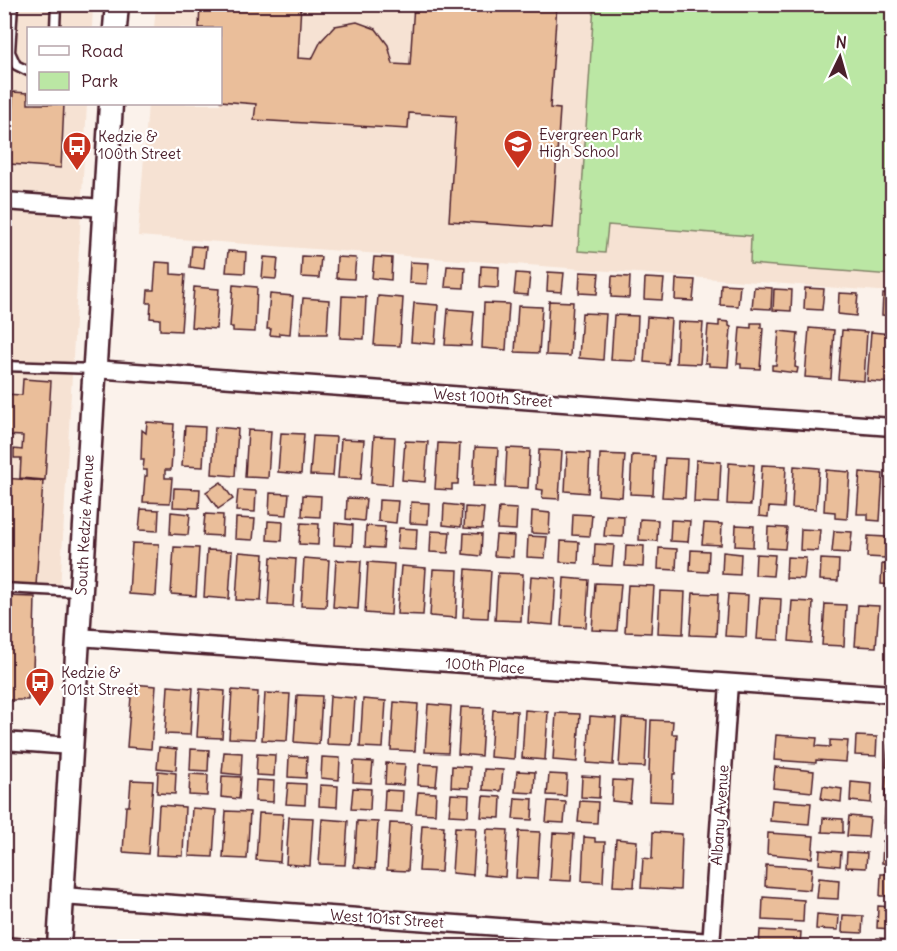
<svg xmlns="http://www.w3.org/2000/svg" width="897" height="951" font-family="Delius,sans-serif">
<style>
.built{fill:#f6e2d3}
.green{fill:#bbe7a4;stroke:#828368;stroke-width:1.5}
.building{fill:#eabe9a;stroke:#4a1f2b;stroke-width:1.5}
.lines{fill:none;stroke-linecap:round;stroke-linejoin:round}
.lane-casing{stroke:#4a1f2b;stroke-width:13}
.street-casing{stroke:#4a1f2b;stroke-width:21}
.secondary-casing{stroke:#4a1f2b;stroke-width:27}
.lane{stroke:#fff;stroke-width:8}
.street{stroke:#fff;stroke-width:16}
.secondary{stroke:#fff;stroke-width:22}
.labels{text-anchor:middle;stroke-width:4.5;stroke-linejoin:round;paint-order:stroke}
.poi-label{font-size:15px;fill:#4a1f2b;stroke:#fff;text-anchor:start}
.street-label{font-size:15px;fill:#4a1f2b;stroke:#fff}
</style>
<rect width="100%" height="100%" fill="#fbf2eb"/>
<filter id="ink" filterUnits="userSpaceOnUse"><feTurbulence type="fractalNoise" baseFrequency=".0167" numOctaves="2"/><feDisplacementMap in="SourceGraphic" scale="12" xChannelSelector="R" yChannelSelector="G"/><feConvolveMatrix kernelMatrix="1 2 1 2 8 2 1 2 1" color-interpolation-filters="sRGB"/></filter>
<g filter="url(#ink)">
<path class="built" d="M4 5H93L92 28H28V104H87L60 591 5 588Z
M156 5H892V292L138 236 148 104H220V28H154Z"/>
<path class="green" d="M594 5H892V275L750 264 751 236 608 225 605 253 578 251Z"/>
<path class="building" d="M200 4H301L298 58 312 59 321 41 335 26 357 22 376 29 388 45 393 64 410 65 414 4H557L550 108 560 109 552 228 449 221 456 116 409 113 408 129 254 120 256 104 220 101V28H199Z
M13 92 28 93V104H64L61 168 10 164Z
M192 246 206 247 204 269 190 267Z
M228 251 246 252 245 273 226 272Z
M302 256 321 257 319 278 301 277Z
M264 257 278 258 276 279 262 278Z
M337 257 356 258 354 279 336 278Z
M374 257 392 258 391 280 372 278Z
M156 262 171 263V274L185 275 181 331 160 330V319L150 318 151 303H147L148 290H154Z
M410 262 429 263 427 284 409 283Z
M447 266 465 267 464 288 445 287Z
M481 266 499 267 498 288 480 287Z
M548 272 564 273 562 292 547 291Z
M580 272 599 273 597 294 579 293Z
M516 273 530 274 528 295 514 294Z
M612 276 630 277 629 298 611 297Z
M645 278 664 279 662 300 644 299Z
M676 279 695 280 693 301 675 300Z
M721 284 740 285 738 306 720 305Z
M233 285 257 287 255 332 233 331V327H230Z
M194 287 219 289 216 329 191 327Z
M754 287 772 288 771 309 752 308Z
M805 288 824 289 822 310 804 309Z
M774 289 792 290 791 311 773 310Z
M839 293 858 294 856 316 838 314Z
M270 294 293 296 290 334 279 333V336L270 335 271 329H267Z
M883 294 892 295V316L882 315Z
M342 296 366 297 364 339 340 338Z
M378 296 403 298 400 346 374 345Z
M303 298 329 300 327 334H300Z
M549 301 573 302 570 356 546 355Z
M414 303 438 305 435 344 411 342Z
M484 303 509 304 506 350 482 348Z
M518 306 542 307 539 353 515 352Z
M448 309 474 311 471 346 445 345Z
M582 313 606 314 603 360 579 358Z
M614 315 638 316 636 361 611 360Z
M647 317 671 319 668 364 644 362Z
M719 321 729 322V326L731 327 728 367 709 366V363H705L708 325 719 326Z
M678 322 703 323 700 364 676 363Z
M751 323H761V328H763L760 369 741 368V364H737L740 327 751 328Z
M809 328 834 330 831 379 805 377Z
M842 330 867 332 864 381 838 379Z
M779 331 798 333 795 367 798 368 797 373 772 370V365H776Z
M871 332 892 334V383L867 381Z
M23 379 51 381 45 480 20 478 21 458H14V449L22 450 23 436 4 435V394L22 395Z
M147 422 174 424 171 470H165V478H172L170 503 143 502 145 476H147V470H143L144 460H141L142 430 146 433Z
M185 426 205 427 203 467 182 466Z
M215 427 238 429 235 476 212 474Z
M248 430 271 431 268 478 245 477Z
M281 433 304 434 301 474 278 472Z
M313 436 336 437 333 476 310 475Z
M374 436 395 437 392 485 371 483Z
M341 439 364 440 361 479 338 478Z
M405 441 428 442 425 482 402 480Z
M438 443 460 444 458 484H452V490L435 489Z
M475 447 498 448 496 487 473 486Z
M507 448 530 449 528 488 505 487Z
M539 450 562 451 559 499 542 498 543 490 537 489Z
M567 452 590 453 588 493 565 491Z
M600 454 625 455 622 497 598 495Z
M632 455 655 456 653 495 630 494Z
M665 458 687 459 685 498 662 497Z
M696 460 721 462 719 503 694 502Z
M729 463 754 465 751 505 727 504Z
M762 465 786 466 784 508 769 507 768 517 759 516Z
M794 466 819 468 816 509 792 508Z
M826 470 850 472 847 519 835 518V512L824 511Z
M860 472 883 474 880 521 868 520V514H857Z
M891 475H892V517L889 516Z
M4 478 43 481 36 586 4 584Z
M221 482 233 499 218 509 206 492Z
M174 488 200 489 199 508 173 507Z
M238 490 256 491 255 512 236 511Z
M270 493 289 494 287 515 269 514Z
M303 495 321 496 320 517 302 516Z
M347 498 366 499 364 521 346 519Z
M379 500 398 501 396 523 378 521Z
M411 502 429 503 428 524 410 523Z
M444 504 462 506 461 527 443 525Z
M465 507 484 508 482 529 464 528Z
M499 508 517 509 516 530 497 529Z
M141 509 159 510 158 531 139 530Z
M532 511 550 513 549 534 531 533Z
M171 512 190 514 188 535 170 534Z
M205 514 223 515 222 536 203 535Z
M573 514 592 515 590 536 572 535Z
M606 515 624 516 623 537 604 536Z
M236 518 255 519 253 540 235 539Z
M640 519 658 520 657 541 639 540Z
M671 520 690 521 688 542 670 541Z
M268 521 283 522 282 541 267 540Z
M301 523 319 524 318 545 299 544Z
M335 523 353 525 352 546 334 545Z
M704 523 722 524 721 545 702 544Z
M736 525 754 526 753 547 735 546Z
M366 526 385 527 383 548 365 547Z
M768 527 787 528 785 549 767 548Z
M399 528 417 529 416 550 397 549Z
M801 529 820 530 818 551 800 550Z
M431 531 450 532 448 553 430 552Z
M834 531 852 532 850 553 832 552Z
M464 533 482 534 481 556 463 554Z
M496 535 514 536 513 557 494 556Z
M528 536 547 537 545 558 527 557Z
M868 536 886 537 885 558 867 557Z
M561 541 579 542 578 563 560 562Z
M132 543 159 544 156 596 129 594Z
M595 544 614 545 612 566 594 565Z
M626 545 644 546 643 567 625 566Z
M174 547 199 548 196 596 171 594Z
M659 548 677 549 676 570 658 569Z
M207 550 232 551 229 599 204 597Z
M691 550 709 551 708 572 690 571Z
M239 552 264 554 261 601 236 600Z
M723 552 741 554 740 575 722 574Z
M756 554 775 555 773 576 755 575Z
M271 557 296 559 293 606 268 605Z
M787 557 806 558 804 579 786 578Z
M304 558 329 560 326 607 301 606Z
M821 559 839 560 838 581 820 580Z
M336 560 361 561 358 609 333 607Z
M368 562 394 564 391 615 365 613Z
M882 564 892 565V585L881 584Z
M401 566 426 568 423 615 397 614Z
M433 569 458 570 456 618 430 616Z
M466 569 491 571 488 618 463 617Z
M498 573 523 574 521 621 495 620Z
M531 576 556 578 553 625 528 623Z
M564 578 589 580 586 627 561 626Z
M595 583 621 584 617 631 592 630Z
M628 585 654 586 651 633 625 632Z
M660 591 685 592 683 634 658 633Z
M693 593 718 594 716 636 690 635Z
M728 594 748 595 746 637 725 636Z
M4 596 35 597 33 672H29L28 700H4Z
M760 598 781 599 779 640 757 639Z
M792 601 813 602 811 643 789 641Z
M825 604 846 605 844 646 822 645Z
M858 605 879 606 876 647 855 646Z
M890 607 892 608V649L887 648Z
M132 684 156 686 151 749 127 747Z
M168 686 193 688 190 735 165 734Z
M200 689 225 691 222 738 197 737Z
M232 690 258 692 255 739 229 738Z
M265 693 290 694 287 741 262 740Z
M297 695 322 696 319 744 294 742Z
M330 696 355 698 352 745 327 744Z
M363 699 386 701 383 748 360 747Z
M394 702 418 704 415 751 391 750Z
M428 704 451 706 448 753 425 752Z
M461 707 484 708 481 756 458 754Z
M493 710 517 711 514 759 490 757Z
M525 710 548 712 545 760 522 758Z
M556 713 580 714 577 762 553 760Z
M590 716 616 718 613 765 587 763Z
M622 718 647 720 645 767 619 766Z
M651 720 673 721 672 734H677L675 774H673L672 802 649 801 650 773H649Z
M776 735 817 738 816 746 830 747V740L848 741 846 762 816 760V763L774 760Z
M856 736 877 737 876 756 855 755Z
M888 745H892V767H886Z
M159 747 177 749 176 770 157 768Z
M191 749 209 750 208 771 190 770Z
M224 752 242 753 241 775 222 773Z
M257 754 275 755 274 776 256 775Z
M289 756 307 757 306 778 288 777Z
M322 757 340 758 339 780 321 778Z
M354 761 373 762 371 783 353 782Z
M386 763 405 764 403 785 385 784Z
M419 764 438 765 436 786 418 785Z
M452 766 470 767 469 788 451 787Z
M775 767 814 771 812 792 773 788Z
M484 769 503 770 501 791 483 790Z
M158 771 176 773 175 794 157 793Z
M517 771 535 772 534 793 515 792Z
M190 774 208 775 207 796 189 795Z
M549 774 567 775 566 796 547 795Z
M222 776 241 777 239 799 221 797Z
M582 776 600 777 599 798 581 797Z
M886 776H892V798H885Z
M131 780 153 781 148 854 123 852 126 806H129Z
M256 780 274 781 273 802 255 801Z
M613 780 632 781 630 803 612 801Z
M851 782 872 784 871 803 850 801Z
M288 783 306 784 305 805 286 804Z
M320 785 338 786 337 807 319 806Z
M823 786 842 789 841 802 821 799Z
M353 788 371 789 370 810 351 809Z
M385 790 403 791 402 812 384 811Z
M418 792 436 793 435 814 416 813Z
M451 794 469 795 468 816 449 815Z
M483 796 501 797 500 818 481 817Z
M515 798 533 799 532 820 513 819Z
M772 800 811 803 809 824 770 821Z
M548 801 566 802 564 823 546 822Z
M580 801 598 802 597 823 578 822Z
M159 805 185 807 183 856 156 855Z
M192 808 216 810 213 857 189 856Z
M885 809H892V831H884Z
M226 811 250 812 247 859 223 858Z
M259 813 283 814 280 862 256 860Z
M849 816 870 818 868 837 847 836Z
M289 817 313 818 310 866 286 864Z
M823 818 843 819V833L822 832Z
M322 819 348 821 345 865 319 864Z
M357 821 378 822 375 869 354 867Z
M390 823 411 824 408 871 387 870Z
M422 825 444 826 441 872 419 871Z
M455 827 476 828 473 875 452 873Z
M487 829 508 830 505 877 484 875Z
M519 831 540 832 537 879 516 878Z
M653 832 682 834 680 890 641 888 643 858 652 859Z
M553 833 574 834 571 881 550 880Z
M768 833 814 836 812 858 767 854Z
M584 837 595 838V842H605L603 882 582 881Z
M616 839 637 841 634 887 613 886Z
M883 841 892 842V864L882 863Z
M820 850 841 852 840 866 819 864Z
M847 852 867 853 866 868 846 867Z
M766 865 812 868 810 890 765 886Z
M881 874H892V896H880Z
M819 878 839 880 838 899 817 898Z
M763 897 804 900 803 922 762 920Z
M878 906 892 907V929L877 928Z
M817 914 839 916 838 930 816 929Z
M843 915 863 916 862 933 842 932Z
M760 930 801 932 800 946H759Z
M877 938 892 939V946H877Z"/>
<g class="lines">
<g class="lane-casing">
<path id="lane" d="M13 4 10 52 16 65 28 71
M55 28 56 4
M4 366 94 369
M4 588 79 592
M4 942 53 946"/>
</g>
<g class="street-casing">
<path id="street" d="M4 201 104 208
M94 369 892 427
M78 637 892 694
M4 741 71 746
M62 896 712 942
M711 946 729 683"/>
</g>
<g class="secondary-casing">
<path id="secondary" d="M115 28 117 4
M59 946 111 104"/>
</g>
<use href="#lane" class="lane"/>
<use href="#street" class="street"/>
<use href="#secondary" class="secondary"/>
</g>
</g>
<defs>
<g id="school-pin" transform="scale(1.5)"><path d="M0 17L-7.5 6A9.5 9.5 0 1 1 7.5 6Z" fill="#c8321e" stroke="#fff"/><path d="M0-5L7-2L0 1L-7-2ZM-4 1L0 2.5L4 1V4Q0 6-4 4Z" fill="#fff"/></g>
<g id="bus-pin" transform="scale(1.5)"><path d="M0 17L-7.5 6A9.5 9.5 0 1 1 7.5 6Z" fill="#c8321e" stroke="#fff"/><path d="M-5-6H5V4H4V6H2V4H-2V6H-4V4H-5ZM-3.5-4V0h7V-4ZM-3.5 1.2v1.5H-2V1.2ZM2 1.2v1.5H3.5V1.2Z" fill="#fff"/></g>
</defs>
<g fill-rule="evenodd">
<use href="#school-pin" x="518" y="144"/>
<use href="#bus-pin" x="77" y="146"/>
<use href="#bus-pin" x="40" y="682"/>
</g>
<g class="labels">
<g class="poi-label">
<text x="539" y="140">Evergreen Park<tspan x="539" dy="17">High School</tspan></text>
<text x="98" y="142">Kedzie &amp;<tspan x="98" dy="17">100th Street</tspan></text>
<text x="61" y="678">Kedzie &amp;<tspan x="61" dy="17">101st Street</tspan></text>
</g>
<g class="street-label">
<text transform="translate(493 398) rotate(4)" y="5">West 100th Street</text>
<text transform="translate(85 525) rotate(-87)" y="5">South Kedzie Avenue</text>
<text transform="translate(485 666) rotate(4)" y="5">100th Place</text>
<text transform="translate(720 815) rotate(-86)" y="5">Albany Avenue</text>
<text transform="translate(387 919) rotate(4)" y="5">West 101st Street</text>
</g>
</g>
<rect width="897" height="951" fill="none" stroke="#fff" stroke-width="24"/>
<rect x="12" y="12" width="873" height="927" fill="none" stroke="#4a1f2b" stroke-width="2" filter="url(#ink)"/>
<rect x="27" y="27" width="195" height="78" fill="#ffffff" stroke="#b7a5aa" stroke-width="1.5"/>
<rect x="39" y="46" width="30" height="9" fill="#ffffff" stroke="#b7a5aa" stroke-width="1.5"/>
<text x="81" y="57" font-size="18" fill="#4a1f2b">Road</text>
<rect x="39" y="72" width="30" height="18" fill="#bbe7a4" stroke="#b7a5aa" stroke-width="1.5"/>
<text x="81" y="87" font-size="18" fill="#4a1f2b">Park</text>
<g transform="translate(840 57) rotate(5)" stroke="#ffffff" stroke-width="4.5" paint-order="stroke">
<path d="M0-4.5L10 22L0 15L-10 22Z" fill="#4a1f2b"/>
<text y="-9" font-size="16" font-weight="bold" text-anchor="middle" fill="#4a1f2b">N</text>
</g>
</svg>
